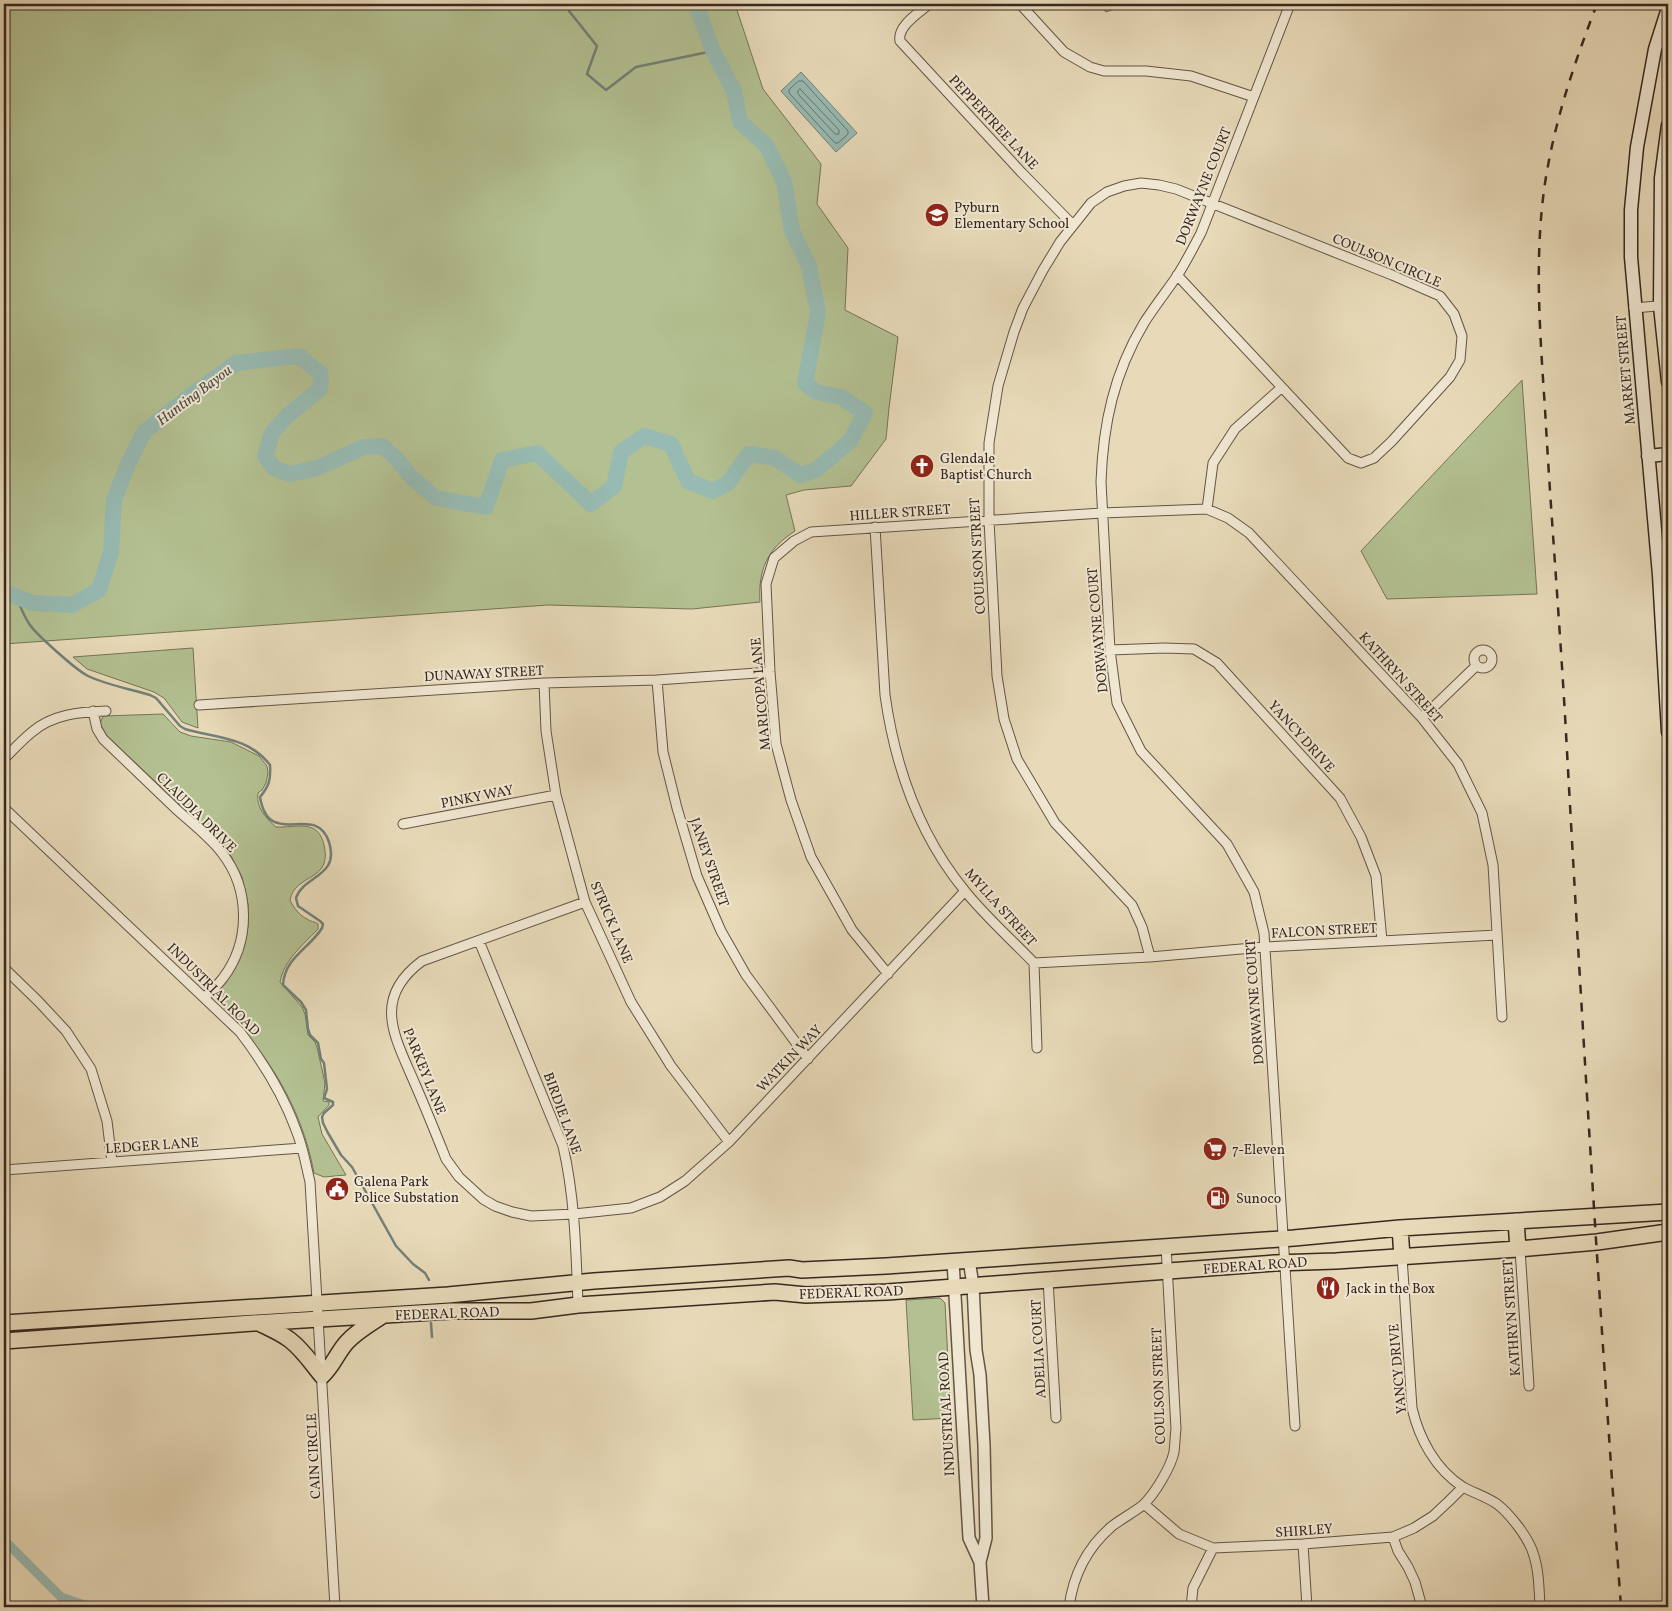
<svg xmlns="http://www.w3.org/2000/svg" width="1672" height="1611" font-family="Vollkorn,serif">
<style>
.green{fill:#b3c091;stroke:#757458}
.water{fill:#97bab2;stroke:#718078}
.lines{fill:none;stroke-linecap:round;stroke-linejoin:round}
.shore{stroke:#677269;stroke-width:1}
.stream{stroke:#718078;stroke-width:2.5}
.canal{stroke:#97bab2;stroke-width:9}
.river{stroke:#97bab2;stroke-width:16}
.minor-casing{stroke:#635546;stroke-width:11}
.tertiary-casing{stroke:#635546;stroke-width:14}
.secondary-casing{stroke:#372920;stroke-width:15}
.primary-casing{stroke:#372920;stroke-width:18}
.minor{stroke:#f0e7d2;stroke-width:9}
.tertiary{stroke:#f0e7d2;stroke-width:11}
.secondary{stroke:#f0e7d2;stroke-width:12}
.primary{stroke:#e8dab9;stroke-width:15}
.rail{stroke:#372920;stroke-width:2.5;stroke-dasharray:9 9;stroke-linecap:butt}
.labels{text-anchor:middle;stroke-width:4;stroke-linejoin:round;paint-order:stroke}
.street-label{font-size:14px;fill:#372920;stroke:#f0e7d2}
.poi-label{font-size:14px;fill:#372920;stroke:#f0e7d2;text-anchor:start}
.water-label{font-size:15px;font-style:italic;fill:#4f4d44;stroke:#f0e7d2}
</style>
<rect width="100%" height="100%" fill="#e8dab9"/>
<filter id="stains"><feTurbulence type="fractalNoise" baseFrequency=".004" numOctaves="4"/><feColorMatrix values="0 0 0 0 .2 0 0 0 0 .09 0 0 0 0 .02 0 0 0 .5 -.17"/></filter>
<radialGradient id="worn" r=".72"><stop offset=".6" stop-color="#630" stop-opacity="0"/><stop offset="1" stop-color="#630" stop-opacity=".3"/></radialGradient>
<path class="green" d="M4 4H735L763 89 821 164 817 204 848 248 845 310 898 337 889 408 886 439 851 486 804 490 786 495 795 531C767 549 758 570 760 602L692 609 548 605 4 644Z
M1098 4H1128L1106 12Z
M1522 380 1537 594 1387 599 1361 551Z
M193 648 198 728 182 722 164 698 154 692 87 669 73 657Z
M163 714 180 732 191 736 231 742 259 756 267 766 268 773 266 783 262 790 258 793C256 808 266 818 276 827 296 828 318 818 324 845 333 882 295 873 290 900 293 907 300 916 307 919 311 922 314 921 318 924V929C303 945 284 960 280 982L302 1007 305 1014 308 1035 315 1042 317 1047 325 1083 323 1101 329 1102V1105L318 1117 322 1134 346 1175 324 1177 314 1173C301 1103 264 1049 216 999L217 992 226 982 238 962 246 939 248 926V904L242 877 231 856 214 837 107 736 100 724 103 716Z
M940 1298 945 1303 951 1418 913 1420 906 1300Z"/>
<path class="water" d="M801 72 857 133 836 152 781 91Z"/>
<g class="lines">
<path class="shore" d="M799 81H803L848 131V134L838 143H835L789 93V90Z
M800 89 839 130V134H835L798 94V91Z"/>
<path class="stream" d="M567 4 569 11 597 46 587 74 606 90 636 67 713 51
M17 597C20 607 24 616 30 625 37 635 76 670 88 676 107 685 130 689 150 695L156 698 180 726 185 729C216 738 249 737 270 765 271 780 269 786 260 797 269 851 315 801 329 842 340 877 304 875 296 898L298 906 320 921 323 924 322 928C310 948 284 958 283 985L301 1002 306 1010 308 1029 310 1035 318 1043 321 1059 324 1063 327 1089 324 1098 333 1102V1105L324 1113 322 1117 323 1123 328 1133 341 1155 352 1167 396 1246 413 1264 425 1273 429 1280
M431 1323 432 1337"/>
<path class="canal" d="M4 1540 61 1597 91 1607"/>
<path class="river" d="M4 592 33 603 72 605 99 590 111 552 114 500 128 464 144 432 186 399 236 363 299 356 321 374 320 389 287 416 272 433 265 456 274 468 290 474 317 468 364 447 382 446 395 457 411 477 436 498 486 507 502 460 537 453 591 504 614 486 621 452 644 436 671 444 688 481 713 491 728 483 749 454 775 458 800 475 816 470 850 441 865 413 841 397 816 392 805 383 818 313 809 266 792 231 784 181 766 145 740 122 734 91 713 51 698 10 697 4"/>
<g class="minor-casing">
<path id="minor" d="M929 4C919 13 897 26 900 41L1022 173 1073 225
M1020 4 1064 52 1090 67 1104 71H1146L1191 76 1254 97
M1290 4 1201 233C1193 248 1186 262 1177 276 1166 292 1154 307 1144 323 1114 373 1103 424 1101 482L1110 650 1117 703 1141 751 1227 844 1254 892 1264 933 1295 1426
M1634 308 1668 305
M1207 509 1213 463 1235 429 1281 388
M875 527 885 695C895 766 919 835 965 891 985 916 1011 939 1034 963L1037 1048
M1474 659a9 9 0 1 1 18 0a9 9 0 1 1-18 0Z
M1110 650 1164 648 1194 649 1217 663 1340 798 1361 837 1376 876 1382 941
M657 680 663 752 677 808 697 876 721 931 746 975 808 1059
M544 683 546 731 556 795 585 902 631 1002 671 1066 729 1142
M199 705 544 683 657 680 770 672
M93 711 97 729 103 739C127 762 151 785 175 808 190 822 210 837 222 853 250 889 251 941 223 978 218 985 211 991 205 997
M1422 718 1476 666
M4 759C13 750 22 740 32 732 53 714 80 712 106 711
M4 808 240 1032C263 1062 283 1094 296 1130 303 1147 306 1165 310 1182L335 1607
M403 824 556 795
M585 902 422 961C371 999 395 1037 415 1084 426 1109 436 1134 446 1159L459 1177 483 1199 495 1206 512 1212 531 1216 574 1214 631 1208 660 1197 685 1181 729 1142 965 891
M479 941 563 1146C575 1198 576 1251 578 1305
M1150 957 1142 927 1132 905 1055 823 1017 759 1004 719 997 676 989 520V443L998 386 1014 332 1023 308 1043 270 1060 242 1091 203 1107 192 1124 186 1141 183 1159 185 1176 189 1392 275 1440 296 1454 314 1462 336 1460 360 1450 377 1392 441 1374 458 1361 463 1348 458 1177 275
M1034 963 1150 957 1264 947 1497 935
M4 968 38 1001 66 1031 91 1069 107 1121 112 1162
M888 974 852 930 811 857 791 800 776 744 770 672 766 584 774 558 794 541 811 532 1102 513 1207 509 1228 518 1249 533 1422 718 1458 764 1482 813 1493 865 1502 1017
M4 1170 302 1148
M1520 1249 1529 1386
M1402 1257 1412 1408C1419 1438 1435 1469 1463 1487 1474 1493 1487 1497 1497 1504 1510 1514 1526 1535 1532 1550 1539 1568 1539 1588 1540 1607
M1048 1279 1056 1418
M1144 1504 1179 1534 1213 1548 1303 1544 1393 1537 1414 1528 1433 1516 1449 1501 1463 1487
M1393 1537 1398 1551 1408 1567 1415 1582 1422 1607
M1303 1544 1307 1607
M1069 1607C1073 1576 1087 1548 1111 1527 1121 1519 1133 1513 1143 1505 1154 1495 1171 1467 1174 1452 1175 1444 1175 1436 1176 1429L1166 1246
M1191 1607 1193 1588 1213 1548"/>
</g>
<g class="tertiary-casing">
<path id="tertiary" d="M969 1260 973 1285 976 1350 980 1375 984 1445 986 1538 980 1562 983 1607
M953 1261 969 1538 980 1562"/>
</g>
<g class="secondary-casing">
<path id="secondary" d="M1668 8 1655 49 1637 147 1631 210V257L1659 575 1668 732
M1668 125 1661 178 1660 306 1668 382
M1648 456 1668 454"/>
</g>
<g class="primary-casing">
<path id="primary" d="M1516 1221 1518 1249
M1400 1228 1402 1257
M4 1323 448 1295 594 1281 789 1268 802 1270 886 1266 1294 1238 1400 1228 1668 1212
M259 1323C269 1328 281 1333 290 1340 303 1350 312 1364 322 1376 333 1366 337 1353 347 1342 357 1331 370 1324 382 1316
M4 1341 253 1323 451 1311H531L578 1305 775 1292 806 1295 887 1292 1275 1263 1336 1261 1518 1249 1597 1242 1668 1232"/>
</g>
<use href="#minor" class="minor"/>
<use href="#tertiary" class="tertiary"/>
<use href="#secondary" class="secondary"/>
<use href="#primary" class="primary"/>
<path class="rail" d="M1597 4C1574 64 1555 119 1545 183 1534 258 1540 333 1545 409 1551 517 1560 625 1566 733 1582 1025 1600 1316 1621 1607"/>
</g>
<defs>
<g id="school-disc" transform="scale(1.25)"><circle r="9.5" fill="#8f2418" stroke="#f0e7d2"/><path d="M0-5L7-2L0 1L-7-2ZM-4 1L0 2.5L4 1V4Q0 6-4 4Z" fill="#fff"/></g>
<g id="church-disc" transform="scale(1.25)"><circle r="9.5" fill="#8f2418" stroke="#f0e7d2"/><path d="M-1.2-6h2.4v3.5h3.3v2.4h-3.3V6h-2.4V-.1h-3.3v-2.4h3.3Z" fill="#fff"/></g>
<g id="supermarket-disc" transform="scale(1.25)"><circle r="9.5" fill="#8f2418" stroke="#f0e7d2"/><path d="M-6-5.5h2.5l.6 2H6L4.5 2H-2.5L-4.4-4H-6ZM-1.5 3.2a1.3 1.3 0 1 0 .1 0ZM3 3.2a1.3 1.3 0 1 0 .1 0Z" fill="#fff"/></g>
<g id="civic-disc" transform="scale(1.25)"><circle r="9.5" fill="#8f2418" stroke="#f0e7d2"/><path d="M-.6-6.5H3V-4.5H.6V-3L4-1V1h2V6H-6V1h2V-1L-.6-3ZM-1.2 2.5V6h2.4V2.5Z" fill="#fff"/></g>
<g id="fuel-disc" transform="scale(1.25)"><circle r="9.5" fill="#8f2418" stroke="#f0e7d2"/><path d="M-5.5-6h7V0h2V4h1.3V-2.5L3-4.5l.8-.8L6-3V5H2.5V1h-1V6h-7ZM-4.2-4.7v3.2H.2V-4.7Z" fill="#fff"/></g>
<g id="restaurant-disc" transform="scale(1.25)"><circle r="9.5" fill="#8f2418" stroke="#f0e7d2"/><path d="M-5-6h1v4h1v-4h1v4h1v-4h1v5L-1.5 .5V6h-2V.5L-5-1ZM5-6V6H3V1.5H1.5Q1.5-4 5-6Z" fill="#fff"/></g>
</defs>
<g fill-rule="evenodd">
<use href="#school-disc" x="937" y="215"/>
<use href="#church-disc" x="922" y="466"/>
<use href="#supermarket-disc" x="1215" y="1149"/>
<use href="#civic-disc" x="337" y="1189"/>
<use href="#fuel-disc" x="1218" y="1198"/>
<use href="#restaurant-disc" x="1328" y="1288"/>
</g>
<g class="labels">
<g class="street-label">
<text transform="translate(994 122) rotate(47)" y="5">PEPPERTREE LANE</text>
<text transform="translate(1203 186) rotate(-68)" y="5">DORWAYNE COURT</text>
<text transform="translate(1387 260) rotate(23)" y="5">COULSON CIRCLE</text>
<text transform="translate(1625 370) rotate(-95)" y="5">MARKET STREET</text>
<text transform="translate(900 512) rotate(-4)" y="5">HILLER STREET</text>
<text transform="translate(977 556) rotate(-93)" y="5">COULSON STREET</text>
<text transform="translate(1097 630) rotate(-95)" y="5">DORWAYNE COURT</text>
<text transform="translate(484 673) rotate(-3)" y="5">DUNAWAY STREET</text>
<text transform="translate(1401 677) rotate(48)" y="5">KATHRYN STREET</text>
<text transform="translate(760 694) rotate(-95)" y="5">MARICOPA LANE</text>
<text transform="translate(1302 736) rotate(48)" y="5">YANCY DRIVE</text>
<text transform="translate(477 796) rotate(-11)" y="5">PINKY WAY</text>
<text transform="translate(197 812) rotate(45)" y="5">CLAUDIA DRIVE</text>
<text transform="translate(710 862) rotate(71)" y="5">JANEY STREET</text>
<text transform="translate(1001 907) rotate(48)" y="5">MYLLA STREET</text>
<text transform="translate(612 922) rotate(67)" y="5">STRICK LANE</text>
<text transform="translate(1324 930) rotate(-3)" y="5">FALCON STREET</text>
<text transform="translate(214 989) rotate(45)" y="5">INDUSTRIAL ROAD</text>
<text transform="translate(1254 1002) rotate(-94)" y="5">DORWAYNE COURT</text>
<text transform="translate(789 1058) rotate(-46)" y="5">WATKIN WAY</text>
<text transform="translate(425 1071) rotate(68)" y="5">PARKEY LANE</text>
<text transform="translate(563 1113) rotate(70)" y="5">BIRDIE LANE</text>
<text transform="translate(152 1145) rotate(-4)" y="5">LEDGER LANE</text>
<text transform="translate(1255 1265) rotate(-4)" y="5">FEDERAL ROAD</text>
<text transform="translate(851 1292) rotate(-2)" y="5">FEDERAL ROAD</text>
<text transform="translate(447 1313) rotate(-2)" y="5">FEDERAL ROAD</text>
<text transform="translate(1511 1318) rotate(-94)" y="5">KATHRYN STREET</text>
<text transform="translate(1038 1349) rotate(-93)" y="5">ADELIA COURT</text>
<text transform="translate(1397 1369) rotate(-95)" y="5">YANCY DRIVE</text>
<text transform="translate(1158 1386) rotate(-92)" y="5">COULSON STREET</text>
<text transform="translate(946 1414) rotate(-93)" y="5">INDUSTRIAL ROAD</text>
<text transform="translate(313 1456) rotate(-93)" y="5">CAIN CIRCLE</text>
<text transform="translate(1304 1530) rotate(-4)" y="5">SHIRLEY</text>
</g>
<g class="poi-label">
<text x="954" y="212">Pyburn<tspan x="954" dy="16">Elementary School</tspan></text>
<text x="940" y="463">Glendale<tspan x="940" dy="16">Baptist Church</tspan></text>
<text x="1232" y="1154">7-Eleven</text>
<text x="354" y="1186">Galena Park<tspan x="354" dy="16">Police Substation</tspan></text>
<text x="1236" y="1203">Sunoco</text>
<text x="1346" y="1293">Jack in the Box</text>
</g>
<g class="water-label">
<text transform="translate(194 395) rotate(-37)" y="5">Hunting Bayou</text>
</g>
</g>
<rect width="1672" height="1611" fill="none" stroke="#e8dab9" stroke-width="20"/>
<rect x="5" y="5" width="1662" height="1601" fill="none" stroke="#372920" stroke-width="2.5"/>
<rect x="10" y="10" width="1652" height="1591" fill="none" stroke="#372920"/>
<rect width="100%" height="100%" filter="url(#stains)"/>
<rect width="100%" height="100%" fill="url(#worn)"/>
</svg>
